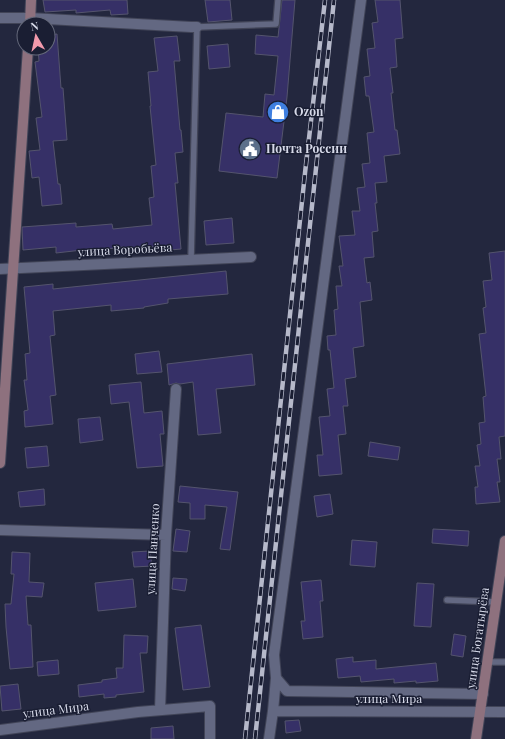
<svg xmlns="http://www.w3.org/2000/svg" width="505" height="739" font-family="'Playfair Display',serif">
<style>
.building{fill:#363067;stroke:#54546d}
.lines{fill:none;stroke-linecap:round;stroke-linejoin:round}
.lane-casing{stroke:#414457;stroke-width:8}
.street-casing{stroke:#414457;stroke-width:12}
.secondary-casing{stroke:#414457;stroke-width:12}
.lane{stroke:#636882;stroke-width:5.5}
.street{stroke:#636882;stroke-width:10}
.secondary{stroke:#8e717e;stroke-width:10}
.rail-casing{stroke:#b6b9ca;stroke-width:4.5}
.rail{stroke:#1a1e33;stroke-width:3;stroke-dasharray:9;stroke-linecap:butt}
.labels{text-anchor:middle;stroke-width:3;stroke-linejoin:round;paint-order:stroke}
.poi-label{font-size:12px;font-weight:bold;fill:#d6d9e8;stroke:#1a1e33;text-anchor:start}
.street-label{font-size:12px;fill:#d6d9e8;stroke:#1a1e33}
</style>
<rect width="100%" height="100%" fill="#23273e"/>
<path class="building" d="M43 0H127L128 14 111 15 110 10 76 13V10L45 12Z
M205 0H230L232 20 208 22Z
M282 0H295L287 97 277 178 219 171 226 113 263 117 265 94 274 95 278 56 255 54 256 35 278 37Z
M375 0H400L403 38 395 39 397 67 390 68 393 93H391L395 130H397L400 154 384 156 387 182 375 183 377 203H375L378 231 372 232 374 257 364 258 367 283 370 282 372 300 360 302 364 346 353 348 356 377 345 379 348 406H343L346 434 338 435 342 474 319 476 317 455H323L319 417 330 416 327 389 334 388 330 350H328L327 336 336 335 334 310 338 309 336 286H342L339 266H343L339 236 355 235 352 211H360L357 188 365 187 362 164 370 163 367 133 374 132 369 96H366L364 77 370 76 367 49 375 48 372 23 378 22Z
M57 34 61 88H63L67 140 53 141 58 184H60L62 204 42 206 39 177 32 178 29 151 40 150 36 118 42 117 35 62 39 61 38 48H48V35Z
M177 36 180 61H174L180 130H181L183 152 175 153 178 183H175L181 249 160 251 159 246 123 250V247L91 251V249L56 253V247L23 250 22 227 76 223V227L112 224 113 229 152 225 149 198 154 197 151 166 156 165 150 106H151L148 72 158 71 154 38Z
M228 44 230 67 209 69 207 46Z
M232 218 234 243 206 245 204 221Z
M505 251V436L499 437 501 459H497L500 482H497L500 502 476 504 475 487H478L475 466H480L477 445 481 444 479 423 485 422 483 397 486 396 479 334 486 333 483 308 486 307 483 281 492 280 489 253Z
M226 271 228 294 168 299V303L144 307V308L111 311V305L53 311 55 335 50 336 56 395 50 396 53 424 25 427 24 411 28 410 24 380H27L25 354 30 353 24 287 53 284V289Z
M159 351 162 372 137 374 135 354Z
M252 354 255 385 216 389 221 433 198 435 193 382 180 384 176 383 169 385 167 364Z
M141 382 144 413 162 411 164 434H160L163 466 137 468 129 402 111 404 109 385Z
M100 417 103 440 80 443 78 419Z
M370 442 400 447 398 460 368 456Z
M47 446 49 466 27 468 25 448Z
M180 486 238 492 230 550 220 549 227 507 205 505V519H190V503L178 502Z
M44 489 45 505 20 507 18 492Z
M330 494 333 514 317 517 314 496Z
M176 529 190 531 187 552 173 551Z
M433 529 469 531 468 546 432 543Z
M352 540 377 542 375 567 350 565Z
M150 551 152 566 134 567 132 552Z
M12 552 30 553 29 582 44 583 42 597 26 596 28 625H31L33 667 10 669 6 627 5 604H11L14 574H11Z
M173 578 187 579 185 591 172 589Z
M133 579 136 607 98 611 95 583Z
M321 580 323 601H320L323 637 303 639 301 621H305L301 582Z
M417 583 434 584 431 627 414 626Z
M201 625 210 687 183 690 175 628Z
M454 634 466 636 463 657 451 655Z
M124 635 148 636 147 653H140L144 692 116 695V697L104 698V694L79 697 78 685 102 682V680L117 678 116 668H123Z
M353 657V662L376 660V669L436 663 438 681 416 683V681L394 683V679L361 682 360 676 338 678 336 659Z
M58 660 59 674 38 676 37 662Z
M18 684 21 709 2 711 0 686Z
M299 720 301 731 286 733 285 721Z
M173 726 174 739H151V728Z"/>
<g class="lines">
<g class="lane-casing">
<path id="lane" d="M191 260 197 27 276 24 278 0
M447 600 496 602
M487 662H505"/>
</g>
<g class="street-casing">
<path id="street" d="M361 0 274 655 276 678 287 691 483 694
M0 18H30L191 27H197
M0 269 251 257
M0 530 166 535
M160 710 166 535 176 389
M273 711 505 712
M0 730 138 712 210 706V739
M269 739 273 711 276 678"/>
</g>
<g class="secondary-casing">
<path id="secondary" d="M30 24 31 0
M0 463 28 48
M476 739 505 541"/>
</g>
<use href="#lane" class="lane"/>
<use href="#street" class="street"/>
<use href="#secondary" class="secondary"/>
<g class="rail-casing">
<path id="rail" d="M245 739 305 173 325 0
M255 739 334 0"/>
</g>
<use href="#rail" class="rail"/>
</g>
<defs>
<g id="shop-disc" transform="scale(1.15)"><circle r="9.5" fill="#3f7fe0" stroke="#1a1e33"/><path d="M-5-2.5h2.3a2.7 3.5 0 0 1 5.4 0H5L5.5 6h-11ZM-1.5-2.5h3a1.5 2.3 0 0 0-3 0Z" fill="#fff"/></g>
<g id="civic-disc" transform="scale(1.15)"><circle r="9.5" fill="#5c6f8a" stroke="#1a1e33"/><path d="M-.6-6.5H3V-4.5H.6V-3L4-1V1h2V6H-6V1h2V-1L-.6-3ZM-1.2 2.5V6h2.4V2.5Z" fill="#fff"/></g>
</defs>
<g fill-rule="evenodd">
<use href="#shop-disc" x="278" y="112"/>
<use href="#civic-disc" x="250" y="149"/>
</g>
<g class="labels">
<g class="poi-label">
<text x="294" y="116">Ozon</text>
<text x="266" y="153">Почта России</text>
</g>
<g class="street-label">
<text transform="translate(125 250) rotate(-3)" y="4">улица Воробьёва</text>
<text transform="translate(153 549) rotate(-87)" y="4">улица Панченко</text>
<text transform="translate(478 638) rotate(-82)" y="4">улица Богатырёва</text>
<text x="389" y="703">улица Мира</text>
<text transform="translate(56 710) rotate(-7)" y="4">улица Мира</text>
</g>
</g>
<g transform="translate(36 36) rotate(351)"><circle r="19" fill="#1a1e33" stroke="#65697b"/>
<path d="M0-3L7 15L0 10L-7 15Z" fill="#f29aac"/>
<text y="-6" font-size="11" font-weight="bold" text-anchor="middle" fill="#d6d9e8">N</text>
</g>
</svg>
